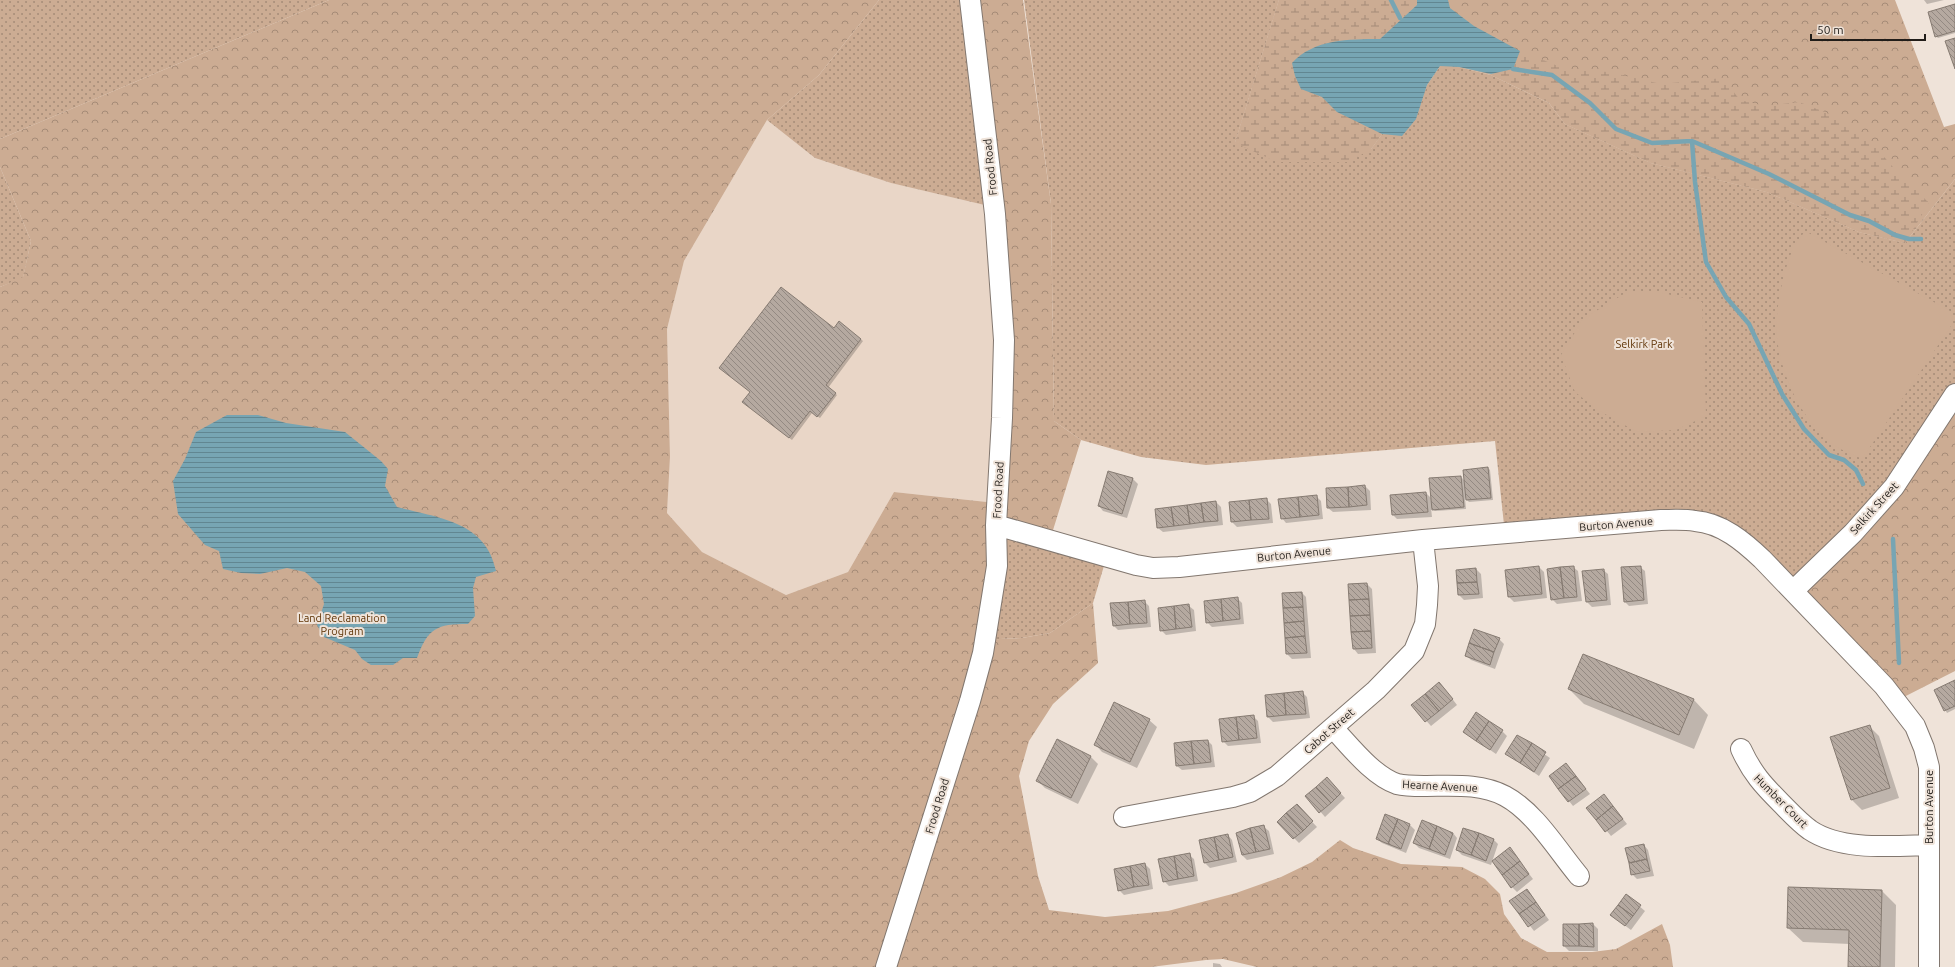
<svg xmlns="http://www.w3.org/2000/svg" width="1955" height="967" font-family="Ubuntu,sans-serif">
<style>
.built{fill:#e9d6c7}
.green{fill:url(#green-dots)}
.forest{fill:url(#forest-crowns)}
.wetland{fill:url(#wetland-marsh)}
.pitch{fill:#ccac93}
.water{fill:url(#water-rules)}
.shadow{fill:#0003}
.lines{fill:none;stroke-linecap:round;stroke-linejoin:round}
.stream{stroke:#77a5b3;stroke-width:4.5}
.building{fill:url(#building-back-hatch);stroke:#867b72}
.minor-casing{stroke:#82776f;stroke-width:22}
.minor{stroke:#fff;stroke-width:20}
.labels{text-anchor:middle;stroke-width:4;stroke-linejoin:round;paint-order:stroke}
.street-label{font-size:11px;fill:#211d19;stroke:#efe3d9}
.park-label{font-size:11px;fill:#603406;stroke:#efe3d9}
</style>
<defs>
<pattern id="green-dots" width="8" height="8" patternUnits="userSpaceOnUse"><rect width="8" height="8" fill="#ccac93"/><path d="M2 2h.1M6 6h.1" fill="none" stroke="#a58b77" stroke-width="1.8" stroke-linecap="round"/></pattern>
<pattern id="forest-crowns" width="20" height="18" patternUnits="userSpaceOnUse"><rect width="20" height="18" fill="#ccac93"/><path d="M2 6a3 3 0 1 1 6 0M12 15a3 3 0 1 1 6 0" fill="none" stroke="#a58b77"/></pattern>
<pattern id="wetland-marsh" width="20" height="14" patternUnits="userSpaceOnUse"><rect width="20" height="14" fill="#ccac93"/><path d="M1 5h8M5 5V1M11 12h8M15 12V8" fill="none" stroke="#a58b77"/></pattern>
<pattern id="water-rules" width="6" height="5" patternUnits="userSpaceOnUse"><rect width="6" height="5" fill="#77a5b3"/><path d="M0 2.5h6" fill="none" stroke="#618691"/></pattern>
<pattern id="building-back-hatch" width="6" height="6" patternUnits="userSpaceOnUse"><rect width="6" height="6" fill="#b5a9a0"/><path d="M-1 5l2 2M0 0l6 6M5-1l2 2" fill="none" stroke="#938982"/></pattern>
</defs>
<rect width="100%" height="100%" fill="#efe3d9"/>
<path class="built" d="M767 120 815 158 891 183 993 207 996 503 894 492 848 572 786 595 702 552 667 513 670 457 667 329 684 261Z"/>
<path class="green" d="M0 0H329L0 139Z
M879 0H969L993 207 891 183 815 158 767 120 819 75Z
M1024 0H1279L1235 143 1371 149 1382 134 1415 119 1427 85 1440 66 1459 67 1491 75 1549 103 1565 124 1651 163 1767 192 1859 232 1905 243 1955 179V397L1942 418 1792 593 1761 559 1696 521 1505 534 1495 441 1206 465 1141 457 1081 440 1054 421 1051 204Z
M0 167 31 241 23 278 0 287Z
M995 526 1106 559 1093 603 1050 633 1022 638 977 640Z"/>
<path class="forest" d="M329 0H879L819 75 767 120 684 261 667 329 670 457 667 513 702 552 786 595 848 572 894 492 996 503 1001 419 969 0H1023L1051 204 1054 421 1081 440 1049 543 995 526 977 640 1022 638 1050 633 1093 603 1098 663 1053 704 1029 741 1019 776 1038 876 1049 910 1105 917 1168 911 1236 893 1281 877 1312 862 1340 840 1353 848 1401 864 1462 867 1485 879 1500 894 1504 914 1521 938 1547 952H1592L1616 949 1662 924 1670 945 1673 967H1257L1223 959 1206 960 1151 967H0V287L23 277 31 241 0 167V139Z
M1279 0H1895L1944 127 1955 124V179L1905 243 1859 232 1767 192 1651 163 1565 124 1549 102 1491 75 1459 67H1439L1427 85 1416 119 1402 136 1382 134 1371 149 1348 162H1277L1235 143Z
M1955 397V671L1896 701 1797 598Z"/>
<path class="wetland" d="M1279 0H1417V5L1380 39H1350L1301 89 1322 97 1337 112 1382 134 1371 149 1348 162H1277L1235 143Z
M1520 51 1568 70 1609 72 1661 84 1723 78 1740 100 1765 106 1799 102 1825 112 1866 136 1892 166 1929 203 1905 243 1859 232 1767 192 1651 163 1565 124 1549 103 1491 75 1513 69Z"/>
<path class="pitch" d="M1805 231 1950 311 1953 323 1862 459C1852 454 1838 449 1830 442 1801 418 1781 375 1777 338 1774 314 1783 273 1792 251 1795 244 1801 237 1805 231Z
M1627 292H1658L1702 302 1706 416 1676 430 1637 432 1598 410 1575 392 1561 355 1583 319Z"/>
<path class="water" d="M1417 0H1448L1450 8 1474 26 1520 51 1513 69 1491 74 1459 67 1440 66 1427 85 1416 119 1402 136 1382 134 1337 112 1322 97 1301 89 1295 76 1292 63C1314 39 1349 39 1380 39L1417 5Z
M227 415H258L286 423 345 432 381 461 388 469 385 486 397 507C438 518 486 521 496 571L476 577 473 588 475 616 468 624C437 624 428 628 417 658H403L393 665H371L362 659 355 650 324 637 317 625 324 604 321 586 305 572 287 568 260 574 241 573 223 569 219 551 205 545 178 514 173 481 185 459 196 432Z"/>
<path class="shadow" d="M1924 0H1944L1927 4Z
M1955 5V33L1938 38 1936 36Z
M839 323 863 341 828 388 837 395 820 418 812 413 792 440 743 402 751 392 834 329Z
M1488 468 1490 470 1493 500 1469 502 1465 498 1466 509 1435 511 1431 508 1432 517 1397 519 1393 515 1426 493 1432 499 1461 477 1465 481Z
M1109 472 1133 479 1138 484 1127 518 1103 511 1099 506Z
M1365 486 1370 491 1371 510 1333 512 1328 508Z
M1316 496 1321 501 1323 519 1286 523 1282 518Z
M1266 499 1271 504 1273 523 1237 527 1232 522Z
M1216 502 1221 507 1223 525 1163 532 1158 528Z
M1539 567 1544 572 1547 598 1514 602 1509 597 1506 571Z
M1573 567 1578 571 1582 601 1557 604 1552 599Z
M1640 567 1645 571 1648 604 1629 606 1625 602Z
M1476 569 1481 574 1483 598 1464 600 1459 595 1457 571Z
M1603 570 1608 574 1611 605 1592 607 1587 602 1583 572Z
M1367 584 1372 589 1376 653 1358 654 1354 649 1349 585Z
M1302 593 1306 597 1311 658 1292 659 1287 654 1283 594Z
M1237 598 1242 603 1244 624 1212 627 1207 622Z
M1144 601 1149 606 1151 627 1118 630 1114 626Z
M1189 606 1194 610 1196 631 1166 635 1161 630Z
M1499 639 1504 644 1495 669 1471 660 1466 655Z
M1583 655 1694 700 1708 715 1694 749 1584 704 1569 689Z
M1955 681V709L1947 713 1935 691Z
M1444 688 1457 705 1431 726 1412 705Z
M1302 692 1307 697 1310 718 1273 722 1268 717 1266 696Z
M1253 716 1258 721 1261 743 1228 746 1223 741Z
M1149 720 1157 727 1137 768 1102 752 1095 744Z
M1869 726 1879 736 1899 798 1862 810 1852 800Z
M1502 731 1507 736 1496 754 1464 732Z
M1518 736 1550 758 1539 776 1507 754Z
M1057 741 1091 757 1098 764 1078 804 1045 788 1038 781Z
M1208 741 1212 745 1215 767 1182 770 1177 766Z
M1566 764 1590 794 1573 806 1569 801Z
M1331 783 1345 798 1325 817 1307 796Z
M1608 800 1627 824 1611 836 1588 808Z
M1301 810 1317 827 1299 843 1278 822Z
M1386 816 1410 825 1415 830 1406 853 1382 843 1377 839Z
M1264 827 1269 831 1274 854 1247 860 1242 855 1237 833Z
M1453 833 1457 838 1450 859 1419 848 1414 843Z
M1228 835 1232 840 1237 862 1210 868 1205 863 1200 841Z
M1493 839 1498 844 1491 865 1462 855 1457 850Z
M1644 845 1648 850 1654 876 1637 879 1632 874Z
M1510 849 1533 879 1517 892 1512 887Z
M1189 855 1194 859 1198 881 1169 886 1164 881Z
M1145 864 1150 869 1153 889 1124 895 1119 890Z
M1527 890 1549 920 1534 931 1511 901Z
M1882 891 1896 905 1895 967H1849L1850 944 1803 942 1788 928Z
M1626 895 1645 911 1631 930 1616 919Z
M1593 924 1598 929V951H1569L1564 946V925Z
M1213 963 1220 964 1222 967H1213Z"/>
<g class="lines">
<path class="stream" d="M1391 0 1400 18
M1513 69 1552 75 1590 103 1616 129 1652 143 1692 141 1769 174 1850 215 1869 221 1895 235 1909 239H1921
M1692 141 1695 182 1706 262 1726 297 1749 324 1782 394 1804 429 1829 455 1844 460 1856 470 1863 484
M1893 539 1899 663"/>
</g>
<path class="building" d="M1955 4V31L1935 37 1928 12Z
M1955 38V69L1945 41Z
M781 287 834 328 839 321 861 339 826 385 836 393 817 417 810 411 789 438 742 402 750 392 719 368Z
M1488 467 1491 498 1466 500 1463 470Z
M1108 471 1133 478 1122 514 1098 506Z
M1461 476 1464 507 1432 510 1429 478Z
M1365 485 1367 505 1349 507 1348 487Z
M1348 487 1349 507 1327 508 1326 488Z
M1426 492 1428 512 1392 515 1390 495Z
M1317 495 1319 515 1300 517 1298 497Z
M1298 497 1300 517 1281 519 1278 499Z
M1267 498 1269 519 1251 520 1249 500Z
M1249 500 1251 520 1231 522 1229 502Z
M1216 501 1218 521 1204 522 1201 503Z
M1201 503 1204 522 1190 524 1187 505Z
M1187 505 1190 524 1174 526 1171 507Z
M1171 507 1174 526 1157 528 1155 509Z
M1539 566 1542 594 1508 597 1505 570Z
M1574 566 1577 597 1564 598 1560 567Z
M1641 566 1644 600 1624 602 1621 567Z
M1560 567 1564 598 1551 600 1547 569Z
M1476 568 1477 582 1457 583 1456 570Z
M1604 569 1607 600 1586 602 1582 571Z
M1477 582 1479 594 1458 595 1457 583Z
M1367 583 1369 599 1349 600 1348 584Z
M1302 592 1303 607 1283 608 1282 593Z
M1238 597 1240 619 1223 621 1221 599Z
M1221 599 1223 621 1206 623 1204 601Z
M1369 599 1370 615 1350 616 1349 600Z
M1145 600 1147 623 1130 624 1128 602Z
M1128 602 1130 624 1113 626 1110 603Z
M1189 604 1192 627 1176 629 1174 606Z
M1174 606 1176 629 1160 631 1158 608Z
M1303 607 1304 621 1284 623 1283 608Z
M1370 615 1371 631 1351 632 1350 616Z
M1304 621 1305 636 1285 638 1284 623Z
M1474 629 1500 638 1494 652 1469 643Z
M1371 631 1372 648 1353 649 1351 632Z
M1305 636 1307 653 1286 654 1285 638Z
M1469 643 1494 652 1490 665 1465 656Z
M1583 654 1694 699 1679 735 1568 689Z
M1955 680V706L1944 711 1934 690Z
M1439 682 1453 699 1439 711 1425 694Z
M1303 691 1306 714 1286 715 1284 693Z
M1284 693 1286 715 1267 717 1265 695Z
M1425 694 1439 711 1425 722 1411 705Z
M1114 702 1150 719 1130 762 1094 745Z
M1476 712 1489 721 1476 741 1463 732Z
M1254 715 1257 738 1239 740 1236 717Z
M1236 717 1239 740 1222 742 1219 719Z
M1489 721 1503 730 1490 750 1476 741Z
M1870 725 1890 788 1851 800 1830 737Z
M1517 735 1532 743 1520 763 1505 754Z
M1057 739 1091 756 1071 798 1036 781Z
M1208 740 1211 762 1194 764 1191 741Z
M1191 741 1194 764 1176 766 1174 743Z
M1532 743 1546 752 1534 772 1520 763Z
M1566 763 1576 776 1558 789 1549 776Z
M1576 776 1586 789 1568 802 1558 789Z
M1327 777 1341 793 1331 803 1316 787Z
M1316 787 1331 803 1319 813 1305 796Z
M1604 794 1613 806 1596 820 1586 808Z
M1297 804 1313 821 1303 831 1286 813Z
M1613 806 1623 819 1605 832 1596 820Z
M1286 813 1303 831 1293 839 1277 822Z
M1385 814 1398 819 1388 844 1376 839Z
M1398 819 1410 824 1401 849 1388 844Z
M1422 820 1437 826 1429 849 1413 843Z
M1264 825 1270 849 1256 852 1250 828Z
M1437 826 1453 833 1445 855 1429 849Z
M1250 828 1256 852 1242 855 1236 833Z
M1463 828 1479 833 1471 855 1456 850Z
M1479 833 1494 839 1486 861 1471 855Z
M1228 834 1233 857 1219 860 1214 837Z
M1214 837 1219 860 1204 863 1199 840Z
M1644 844 1647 859 1629 863 1625 848Z
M1510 847 1520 861 1502 875 1492 861Z
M1190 853 1194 876 1178 879 1174 856Z
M1174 856 1178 879 1163 882 1158 859Z
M1647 859 1650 871 1631 875 1629 863Z
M1520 861 1529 874 1511 888 1502 875Z
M1145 863 1149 885 1134 887 1130 866Z
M1130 866 1134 887 1118 891 1114 869Z
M1788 887 1882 890 1880 967H1848L1849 930 1787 928Z
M1527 889 1536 902 1519 914 1509 901Z
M1626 894 1641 905 1633 916 1618 905Z
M1536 902 1545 915 1528 927 1519 914Z
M1618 905 1633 916 1625 926 1610 915Z
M1593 923 1594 947 1579 946V924Z
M1563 924H1579V946H1563Z"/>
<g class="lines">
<g class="minor-casing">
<path id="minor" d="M996 525 1136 565 1153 568 1179 567 1423 540 1661 520C1672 520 1684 519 1695 521 1722 523 1744 542 1762 559L1884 686 1915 726 1924 748 1929 767V967
M1793 591 1853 533 1894 487 1955 394
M1333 728C1350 746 1373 776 1397 784 1405 786 1416 786 1424 786 1452 786 1480 783 1505 796 1535 812 1558 851 1579 876
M1741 749C1752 773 1763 785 1781 803 1790 812 1799 822 1810 830 1841 851 1892 846 1929 845
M1124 817 1233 797 1250 792 1277 776 1376 690 1414 651 1425 624 1427 605 1428 586 1423 540
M886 967 970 701 983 653 997 566 996 525 1002 418 1004 340 995 214 970 0"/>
</g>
<use href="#minor" class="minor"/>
</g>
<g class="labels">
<g class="street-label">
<text transform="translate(990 167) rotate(-96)" y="4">Frood Road</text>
<text transform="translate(998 490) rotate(-87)" y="4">Frood Road</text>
<text transform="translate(1874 508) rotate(-48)" y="4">Selkirk Street</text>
<text transform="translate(1616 524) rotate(-5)" y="4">Burton Avenue</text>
<text transform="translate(1294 554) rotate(-6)" y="4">Burton Avenue</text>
<text transform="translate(1329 731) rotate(-41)" y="4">Cabot Street</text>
<text transform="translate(1440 786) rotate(3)" y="4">Hearne Avenue</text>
<text transform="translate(1781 801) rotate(45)" y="4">Humber Court</text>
<text transform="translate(937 806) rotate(-73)" y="4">Frood Road</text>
<text transform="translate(1929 807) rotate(-90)" y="4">Burton Avenue</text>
</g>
<g class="park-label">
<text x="1644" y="348">Selkirk Park</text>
<text x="342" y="622">Land Reclamation<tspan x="342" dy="13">Program</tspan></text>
</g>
</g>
<path d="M1811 34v6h114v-6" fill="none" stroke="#211d19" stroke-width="2"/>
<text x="1817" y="34" font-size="12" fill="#211d19" stroke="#efe3d9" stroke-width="3" paint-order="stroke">50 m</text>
</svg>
